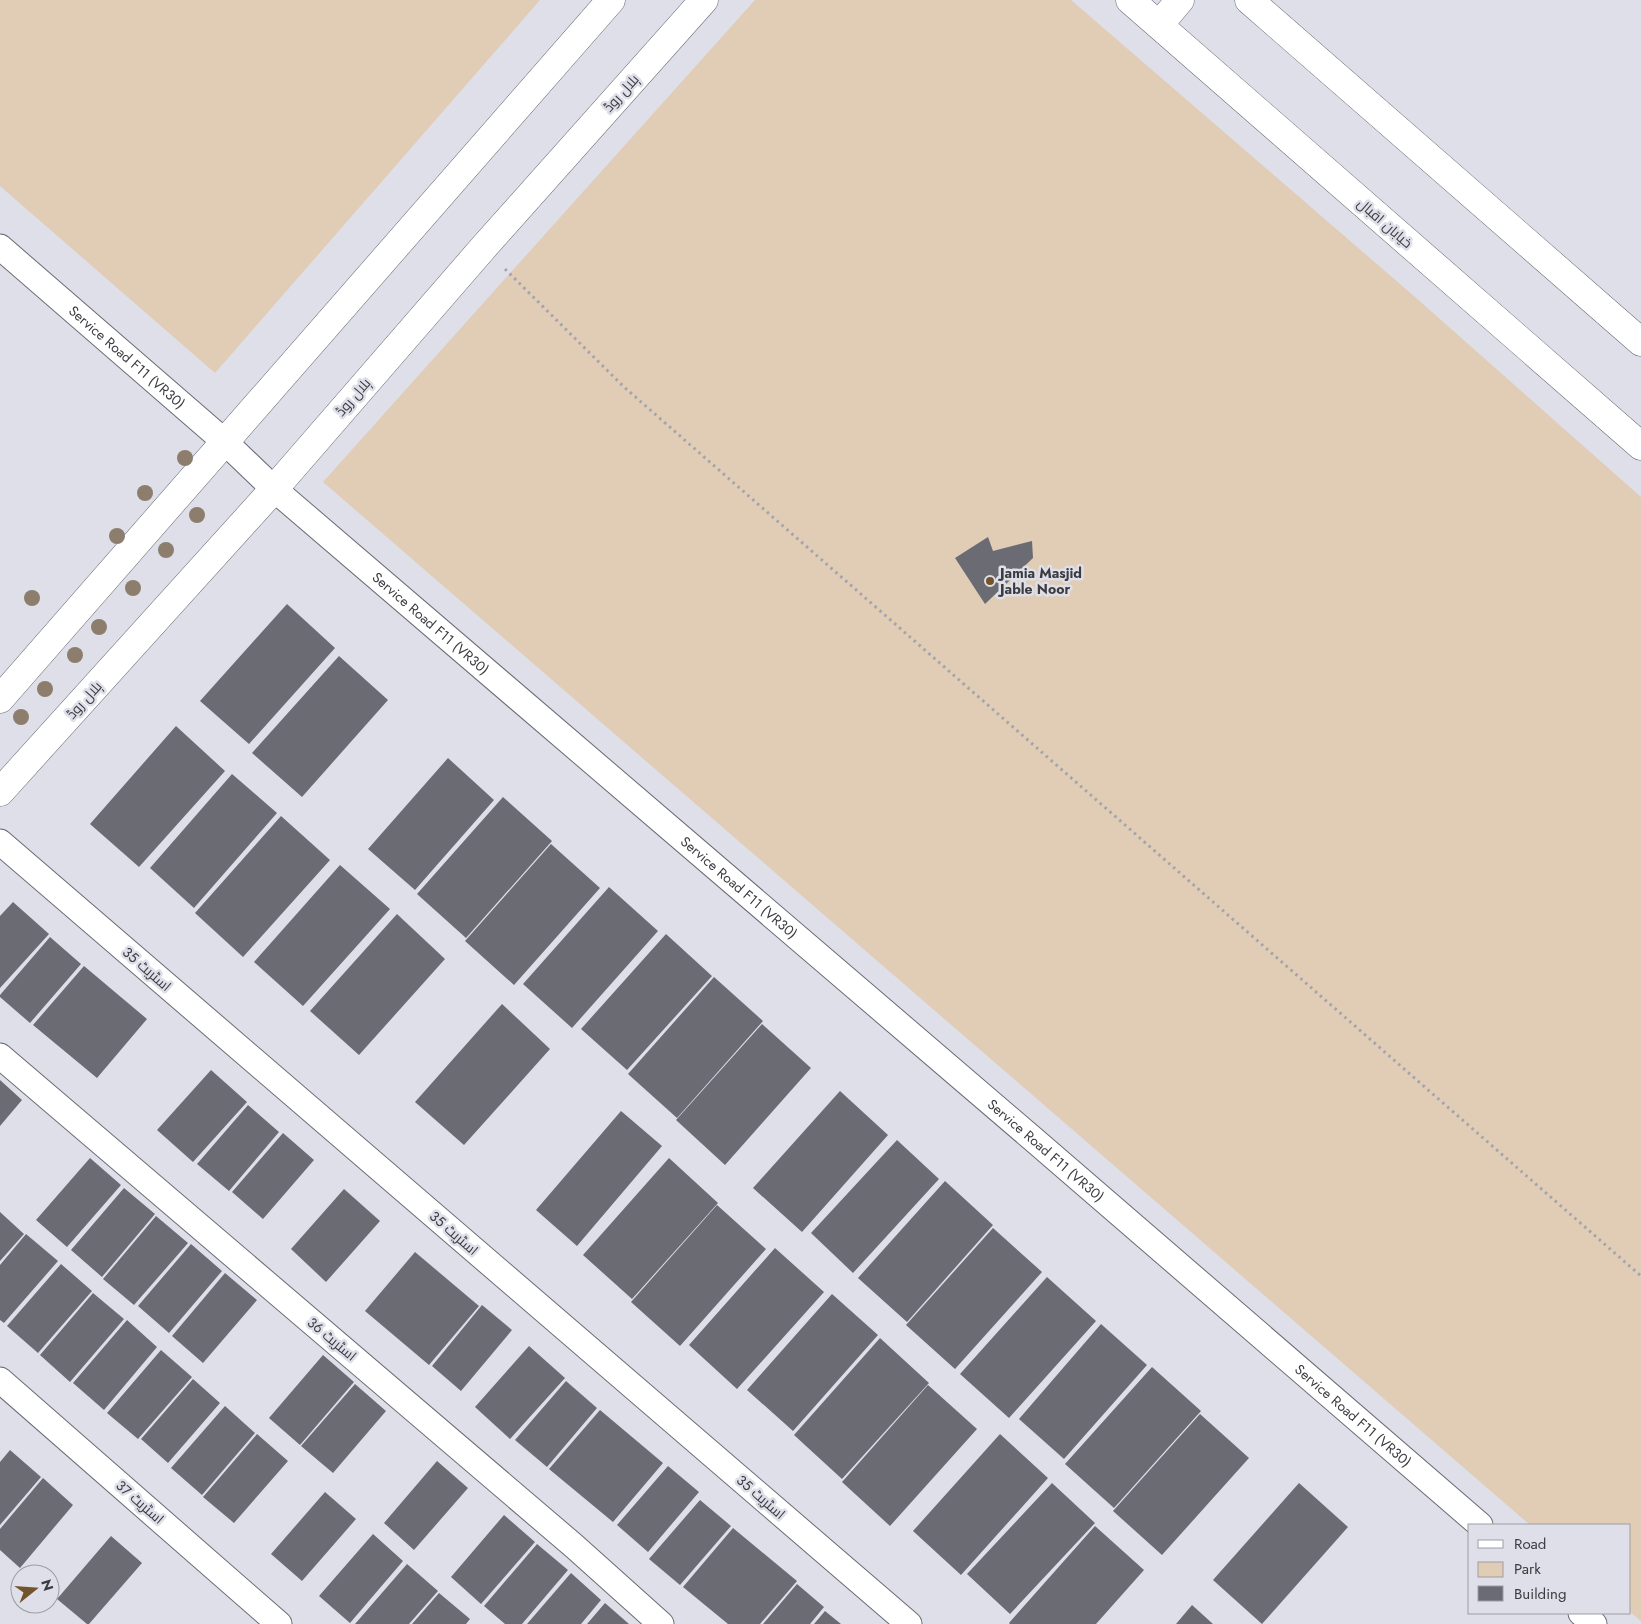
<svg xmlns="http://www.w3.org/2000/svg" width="1641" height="1624" font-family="Jost,Cairo,sans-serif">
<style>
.green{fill:#e1ccb5}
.building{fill:#6b6b74}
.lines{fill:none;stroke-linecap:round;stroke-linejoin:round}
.street-casing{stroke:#6a6b74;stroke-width:27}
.secondary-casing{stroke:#6a6b74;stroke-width:29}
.primary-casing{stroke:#6a6b74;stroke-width:29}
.path{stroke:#a3a4ac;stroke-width:3;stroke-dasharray:2.5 4;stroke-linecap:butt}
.street{stroke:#fff;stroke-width:25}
.secondary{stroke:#fff;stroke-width:28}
.primary{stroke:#fff;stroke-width:28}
.tree{fill:#8c7d6c}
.poi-dot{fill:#735329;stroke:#dedfe9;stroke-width:2}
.labels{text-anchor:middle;stroke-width:5;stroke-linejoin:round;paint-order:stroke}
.street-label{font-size:14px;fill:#3b3c40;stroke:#dedfe9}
.poi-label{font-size:14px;font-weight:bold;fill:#3b3c40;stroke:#dedfe9;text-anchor:start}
</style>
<rect width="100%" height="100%" fill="#dedfe9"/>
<path class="green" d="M0 0H540L215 373 0 186Z
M755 0H1071L1415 297 1641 497V1621L1630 1612V1525H1530L323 482Z"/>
<path class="building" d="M988 537 993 551 1032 541 1033 558 985 604 955 558Z
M287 604 335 648 249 744 200 701Z
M339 656 388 700 302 797 252 753Z
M176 726 225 771 139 867 90 824Z
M448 758 494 800 415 890 368 849Z
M232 774 277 813 194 908 150 868Z
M503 797 552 841 466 938 417 894Z
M281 816 330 860 243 957 195 913Z
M551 844 600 888 514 985 465 941Z
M340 865 390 909 303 1006 254 962Z
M609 887 658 931 572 1028 523 984Z
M13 902 49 934 0 988V916Z
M397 914 445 959 359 1055 310 1011Z
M666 934 712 976 627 1070 581 1029Z
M50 937 81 964 30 1023 0 997V995Z
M84 966 147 1019 97 1078 33 1025Z
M714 977 763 1021 677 1118 628 1074Z
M502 1004 550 1049 464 1145 415 1102Z
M762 1024 811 1068 725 1165 676 1120Z
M211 1070 247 1102 193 1162 157 1130Z
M0 1080 22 1100 0 1126Z
M840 1091 888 1135 802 1232 753 1188Z
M248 1105 279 1132 229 1191 197 1164Z
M621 1111 662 1146 577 1246 536 1210Z
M283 1133 314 1160 263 1219 232 1192Z
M897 1140 939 1179 853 1273 811 1233Z
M90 1158 121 1185 67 1247 36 1220Z
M669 1158 718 1203 632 1299 583 1255Z
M945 1181 993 1225 907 1322 858 1278Z
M124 1188 155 1214 102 1277 71 1250Z
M344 1189 380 1221 326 1282 291 1249Z
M717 1205 766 1249 680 1346 631 1302Z
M0 1212 24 1234 0 1261Z
M156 1216 188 1243 134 1305 103 1279Z
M993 1228 1042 1272 955 1369 906 1325Z
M26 1234 58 1261 4 1323 0 1320V1265Z
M191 1244 222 1271 169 1333 138 1306Z
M775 1248 824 1292 737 1389 689 1345Z
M415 1252 479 1306 429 1365 365 1311Z
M61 1264 92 1291 38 1353 7 1326Z
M225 1273 257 1300 203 1363 172 1336Z
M1047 1277 1096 1321 1009 1418 960 1374Z
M93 1293 124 1319 70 1382 40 1355Z
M832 1294 878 1335 793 1431 747 1390Z
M482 1305 512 1330 461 1391 432 1366Z
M127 1320 157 1347 104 1410 73 1383Z
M1101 1324 1147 1365 1064 1459 1019 1419Z
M880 1338 929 1383 842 1479 794 1435Z
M529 1346 565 1378 510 1439 475 1407Z
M161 1350 192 1377 138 1439 107 1413Z
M323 1355 354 1382 300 1445 269 1418Z
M1152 1367 1201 1411 1114 1508 1065 1464Z
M193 1379 220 1403 168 1463 141 1439Z
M566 1381 597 1408 547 1467 515 1440Z
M355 1384 386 1411 333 1473 301 1446Z
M928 1385 977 1429 890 1526 842 1482Z
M225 1406 255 1433 202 1495 171 1468Z
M600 1410 663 1463 613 1522 549 1469Z
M1200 1414 1249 1458 1162 1555 1113 1511Z
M257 1434 288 1461 234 1523 203 1497Z
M1000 1434 1048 1478 961 1575 913 1531Z
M10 1450 41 1477 0 1525V1462Z
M437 1461 468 1488 414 1550 384 1523Z
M668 1466 699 1492 648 1552 617 1525Z
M43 1478 73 1505 20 1568 0 1550V1529Z
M1052 1483 1095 1523 1010 1614 967 1574Z
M1299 1483 1348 1527 1262 1624 1213 1580Z
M325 1492 356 1519 302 1581 271 1554Z
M700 1500 731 1526 680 1585 649 1559Z
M504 1515 535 1542 481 1604 451 1577Z
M1095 1526 1144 1570 1096 1624H1010L1009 1623Z
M733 1528 797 1581 760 1624H728L683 1587Z
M373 1534 403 1561 350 1623 319 1596Z
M111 1536 142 1563 89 1624H87L57 1599Z
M537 1544 568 1570 522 1624H505L484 1606Z
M407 1564 438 1591 409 1624H355Z
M571 1573 601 1600 581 1624H527Z
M797 1584 824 1607 810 1624H763Z
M439 1593 470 1619 466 1624H412Z
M605 1603 629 1624H587Z
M1192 1605 1213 1624H1176Z
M825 1611 841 1624H814Z"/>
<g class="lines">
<g class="street-casing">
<g id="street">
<path id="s1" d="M0 247 225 442 274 489 1033 1139 1480 1525"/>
<path d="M0 842 909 1624"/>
<path d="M0 1056 574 1546 661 1624"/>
<path d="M0 1380 279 1624"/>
<path d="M1581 1613 1594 1624"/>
</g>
</g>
<g class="secondary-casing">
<path id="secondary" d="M0 699 611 0
M0 792 274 489 483 248 704 0"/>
</g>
<g class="primary-casing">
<path id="primary" d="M1130 0 1641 446
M1249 0 1641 342
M1159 25 1180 0"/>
</g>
<path class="path" d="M505 269 624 387 1641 1276"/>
<use href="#street" class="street"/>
<use href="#secondary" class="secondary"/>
<use href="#primary" class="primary"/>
</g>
<g class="tree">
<circle cx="185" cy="458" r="8"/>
<circle cx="145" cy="493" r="8"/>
<circle cx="197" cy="515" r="8"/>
<circle cx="117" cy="536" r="8"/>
<circle cx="166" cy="550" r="8"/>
<circle cx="133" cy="588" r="8"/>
<circle cx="32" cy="598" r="8"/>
<circle cx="99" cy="627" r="8"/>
<circle cx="75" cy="655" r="8"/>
<circle cx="45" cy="689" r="8"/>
<circle cx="21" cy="717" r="8"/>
</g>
<circle class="poi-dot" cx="990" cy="581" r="5"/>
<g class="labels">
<g class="street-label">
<text transform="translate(621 93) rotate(-48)" y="5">ہلال روڈ</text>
<text transform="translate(1385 223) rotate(41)" y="5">خیابان اقبال</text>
<text dy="5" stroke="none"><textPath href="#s1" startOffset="168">Service Road F11 (VR30)</textPath></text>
<text transform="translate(353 397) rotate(-49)" y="5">ہلال روڈ</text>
<text dy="5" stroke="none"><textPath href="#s1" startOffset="572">Service Road F11 (VR30)</textPath></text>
<text transform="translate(84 700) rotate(-48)" y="5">ہلال روڈ</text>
<text dy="5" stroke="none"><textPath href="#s1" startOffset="978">Service Road F11 (VR30)</textPath></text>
<text transform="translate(147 969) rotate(41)" y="5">اسٹریٹ 35</text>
<text dy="5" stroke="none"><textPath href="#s1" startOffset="1382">Service Road F11 (VR30)</textPath></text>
<text transform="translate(454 1233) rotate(41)" y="5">اسٹریٹ 35</text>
<text transform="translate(332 1339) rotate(40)" y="5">اسٹریٹ 36</text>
<text dy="5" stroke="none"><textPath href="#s1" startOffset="1788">Service Road F11 (VR30)</textPath></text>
<text transform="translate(761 1497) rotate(41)" y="5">اسٹریٹ 35</text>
<text transform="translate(140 1502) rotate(41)" y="5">اسٹریٹ 37</text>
</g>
<g class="poi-label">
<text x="1000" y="578">Jamia Masjid<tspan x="1000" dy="16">Jable Noor</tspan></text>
</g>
</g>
<rect x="1468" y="1524" width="162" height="90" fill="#dedfe9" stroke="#9d9ea5"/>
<rect x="1478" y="1540" width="25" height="8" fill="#ffffff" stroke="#9d9ea5"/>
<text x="1514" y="1549" font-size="15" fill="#3b3c40">Road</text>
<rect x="1478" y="1562" width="25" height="15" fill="#e1ccb5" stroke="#9d9ea5"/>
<text x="1514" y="1574" font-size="15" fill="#3b3c40">Park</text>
<rect x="1478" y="1586" width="25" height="15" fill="#6b6b74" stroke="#9d9ea5"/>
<text x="1514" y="1599" font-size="15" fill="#3b3c40">Building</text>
<g transform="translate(35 1589) rotate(73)"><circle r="24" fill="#dedfe9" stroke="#9d9ea5"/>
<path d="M0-4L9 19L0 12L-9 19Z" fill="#735329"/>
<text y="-8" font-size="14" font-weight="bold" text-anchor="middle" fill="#3b3c40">N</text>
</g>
</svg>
